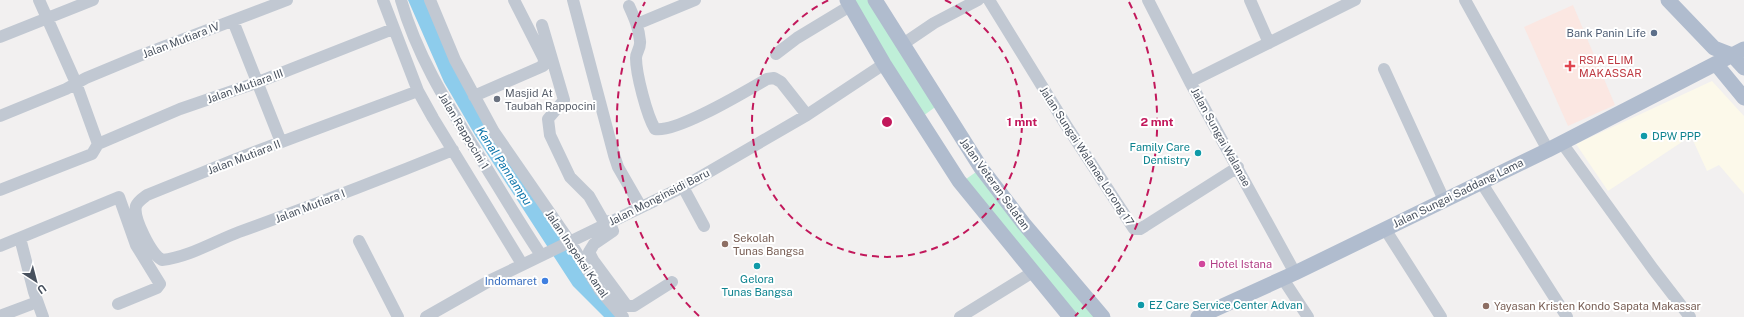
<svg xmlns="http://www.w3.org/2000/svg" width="1744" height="317" font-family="'Public Sans',sans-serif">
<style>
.commercial{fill:#fcf9ea}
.medical{fill:#fbe7e2}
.green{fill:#bfefd8}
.water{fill:#8dccec}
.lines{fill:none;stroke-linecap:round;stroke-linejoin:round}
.minor{stroke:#c1c8d2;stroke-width:12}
.major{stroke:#b0bcce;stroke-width:15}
.ring{fill:none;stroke:#c2185b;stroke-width:2;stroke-dasharray:7 5}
.service-dot{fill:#5c6f8a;stroke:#fff;stroke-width:1.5}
.health-dot{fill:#e0444e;stroke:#fff;stroke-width:1.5}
.worship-dot{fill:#6b7280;stroke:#fff;stroke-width:1.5}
.culture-dot{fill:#0f9aa8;stroke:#fff;stroke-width:1.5}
.education-dot{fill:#8d6e63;stroke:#fff;stroke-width:1.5}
.hotel-dot{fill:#d1479c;stroke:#fff;stroke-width:1.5}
.shop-dot{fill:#3f7fe0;stroke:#fff;stroke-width:1.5}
.labels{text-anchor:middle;stroke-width:4;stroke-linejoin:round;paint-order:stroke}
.service-label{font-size:11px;fill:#4e5e75;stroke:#fff;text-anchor:end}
.street-label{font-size:11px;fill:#48515e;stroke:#fff}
.health-label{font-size:11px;fill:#be3a42;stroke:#fff;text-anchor:start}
.worship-label{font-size:11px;fill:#5b616d;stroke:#fff;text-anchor:start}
.culture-label{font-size:11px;fill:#0d838f;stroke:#fff;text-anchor:start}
.education-label{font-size:11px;fill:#785e54;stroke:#fff;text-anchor:start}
.hotel-label{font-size:11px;fill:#b23c85;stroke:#fff;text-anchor:start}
.shop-label{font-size:11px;fill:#366cbe;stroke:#fff;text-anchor:end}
.water-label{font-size:12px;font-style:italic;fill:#0d76ab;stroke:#fff}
.centre{fill:#c2185b;stroke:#fff;stroke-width:2}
.ring-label{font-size:12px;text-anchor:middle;font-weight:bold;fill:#c2185b;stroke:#fff;stroke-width:4;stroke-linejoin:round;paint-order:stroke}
</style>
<rect width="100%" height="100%" fill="#f2f0f0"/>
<path class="commercial" d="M1712 81 1744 116V194L1719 165 1707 171 1691 136 1608 191 1576 144Z"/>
<path class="medical" d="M1573 5 1615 105 1568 126 1524 27Z"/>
<path class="green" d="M851 0H872L938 105 923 116Z
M979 170 1099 317H1077L966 179Z"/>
<path class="water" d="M408 0H425L452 64 620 317H604L573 286 475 135 444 82Z"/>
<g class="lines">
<path class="minor" d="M39 0 76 83 98 144
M383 0 418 91 433 118 522 264
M401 0C417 56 448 105 478 154 499 188 519 222 541 255
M430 0 455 60 494 132 570 242 600 290 623 317
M573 0 614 155 618 167 641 207
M989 0 1066 125 1134 229H1140L1145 226 1238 167
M1148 0 1190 82 1295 273
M1250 0 1269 43
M1465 0 1548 150
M629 6C634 17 639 28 640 41 641 48 636 52 636 58 636 74 647 116 655 129 677 133 746 91 767 79L774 78 781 82 807 115
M233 21 281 142
M637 24 695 0
M542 25 564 100 548 119 550 135 570 177 589 196 605 224
M0 37 93 0
M903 44 934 23 978 0
M776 54 797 38 850 6
M1384 69 1444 200
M1190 82 1355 0
M418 91 236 159 147 195C143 198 138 201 136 206 133 218 151 254 162 260 189 257 215 241 239 232 311 206 382 179 453 150
M474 96 543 66 544 59 514 0
M0 116 66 89 86 78 139 56 287 0
M1562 143 1653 269 1690 317
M98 144 180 109 256 83 393 29
M1481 182 1567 317
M683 187 704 226
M0 190 92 154 98 144
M609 221 613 231 594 244 589 252 593 260 627 306H634L672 282
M1385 229 1441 317
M20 238 34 292 43 317
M359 241 398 317
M0 246 119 197 136 245 160 284 157 288 118 304
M1283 279 1308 317
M0 316 37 302
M426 317 491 280 683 187 807 115 884 64
M960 317 1033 272"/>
<path class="major" d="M847 0 884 64 959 181 1070 317
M875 0 981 168 1024 224 1103 317
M1668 0 1714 48 1732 55 1744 68
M1716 64 1744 98
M1198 317 1295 273 1548 150 1744 49"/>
</g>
<g class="ring">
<path d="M945 0A135 135 0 1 1 829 0"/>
<path d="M699 316A270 270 0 0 1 645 2M1129 2A270 270 0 0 1 1075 316"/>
</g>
<circle class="service-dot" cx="1654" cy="33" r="4"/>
<path class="health-dot" d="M1568 60h4v4h4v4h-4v4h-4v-4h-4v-4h4z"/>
<circle class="worship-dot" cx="497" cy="99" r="4"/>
<g class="culture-dot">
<circle cx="1644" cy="136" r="4"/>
<circle cx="1198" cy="153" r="4"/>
<circle cx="757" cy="266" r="4"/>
<circle cx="1141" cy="305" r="4"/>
</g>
<g class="education-dot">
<circle cx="725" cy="244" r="4"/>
<circle cx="1486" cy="306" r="4"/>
</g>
<circle class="hotel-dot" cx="1202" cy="264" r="4"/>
<circle class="shop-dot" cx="545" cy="281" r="4"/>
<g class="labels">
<g class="service-label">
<text x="1646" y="37">Bank Panin Life</text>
</g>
<g class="street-label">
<text transform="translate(181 40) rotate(-21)" y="4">Jalan Mutiara IV</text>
<text transform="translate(245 86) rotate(-20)" y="4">Jalan Mutiara III</text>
<text transform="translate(464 131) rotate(59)" y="4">Jalan Rappocini 1</text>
<text transform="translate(1221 137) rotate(61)" y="4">Jalan Sungai Walanae</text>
<text transform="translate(1087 156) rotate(57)" y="4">Jalan Sungai Walanae Lorong 17</text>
<text transform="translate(244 157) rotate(-21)" y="4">Jalan Mutiara II</text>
<text transform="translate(995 184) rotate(54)" y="4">Jalan Veteran Selatan</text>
<text transform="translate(1458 193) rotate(-26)" y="4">Jalan Sungai Saddang Lama</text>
<text transform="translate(659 197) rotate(-27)" y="4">Jalan Monginsidi Baru</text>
<text transform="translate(310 206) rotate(-21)" y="4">Jalan Mutiara I</text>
<text transform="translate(577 254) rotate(56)" y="4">Jalan Inspeksi Kanal</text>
</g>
<g class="health-label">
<text x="1579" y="64">RSIA ELIM<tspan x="1579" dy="13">MAKASSAR</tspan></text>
</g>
<g class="worship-label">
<text x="505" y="97">Masjid At<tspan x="505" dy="13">Taubah Rappocini</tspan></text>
</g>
<g class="culture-label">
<text x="1652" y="140">DPW PPP</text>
<text x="1190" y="151" text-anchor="end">Family Care<tspan x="1190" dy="13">Dentistry</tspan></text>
<text x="757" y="283" text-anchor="middle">Gelora<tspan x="757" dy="13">Tunas Bangsa</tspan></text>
<text x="1149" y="309">EZ Care Service Center Advan</text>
</g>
<g class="education-label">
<text x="733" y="242">Sekolah<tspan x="733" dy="13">Tunas Bangsa</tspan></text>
<text x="1494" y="310">Yayasan Kristen Kondo Sapata Makassar</text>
</g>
<g class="hotel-label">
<text x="1210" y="268">Hotel Istana</text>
</g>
<g class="shop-label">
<text x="537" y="285">Indomaret</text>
</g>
<g class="water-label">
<text transform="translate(504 166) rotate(57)" y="4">Kanal Pannampu</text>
</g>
</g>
<circle cx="887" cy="122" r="6" class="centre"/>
<g class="ring-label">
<text x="1022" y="126">1 mnt</text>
<text x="1157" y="126">2 mnt</text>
</g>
<g transform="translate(36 281) rotate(144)" stroke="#ffffff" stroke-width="3" paint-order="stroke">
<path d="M0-3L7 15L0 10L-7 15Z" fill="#48515e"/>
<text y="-6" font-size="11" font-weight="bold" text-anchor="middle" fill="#48515e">U</text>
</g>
</svg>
